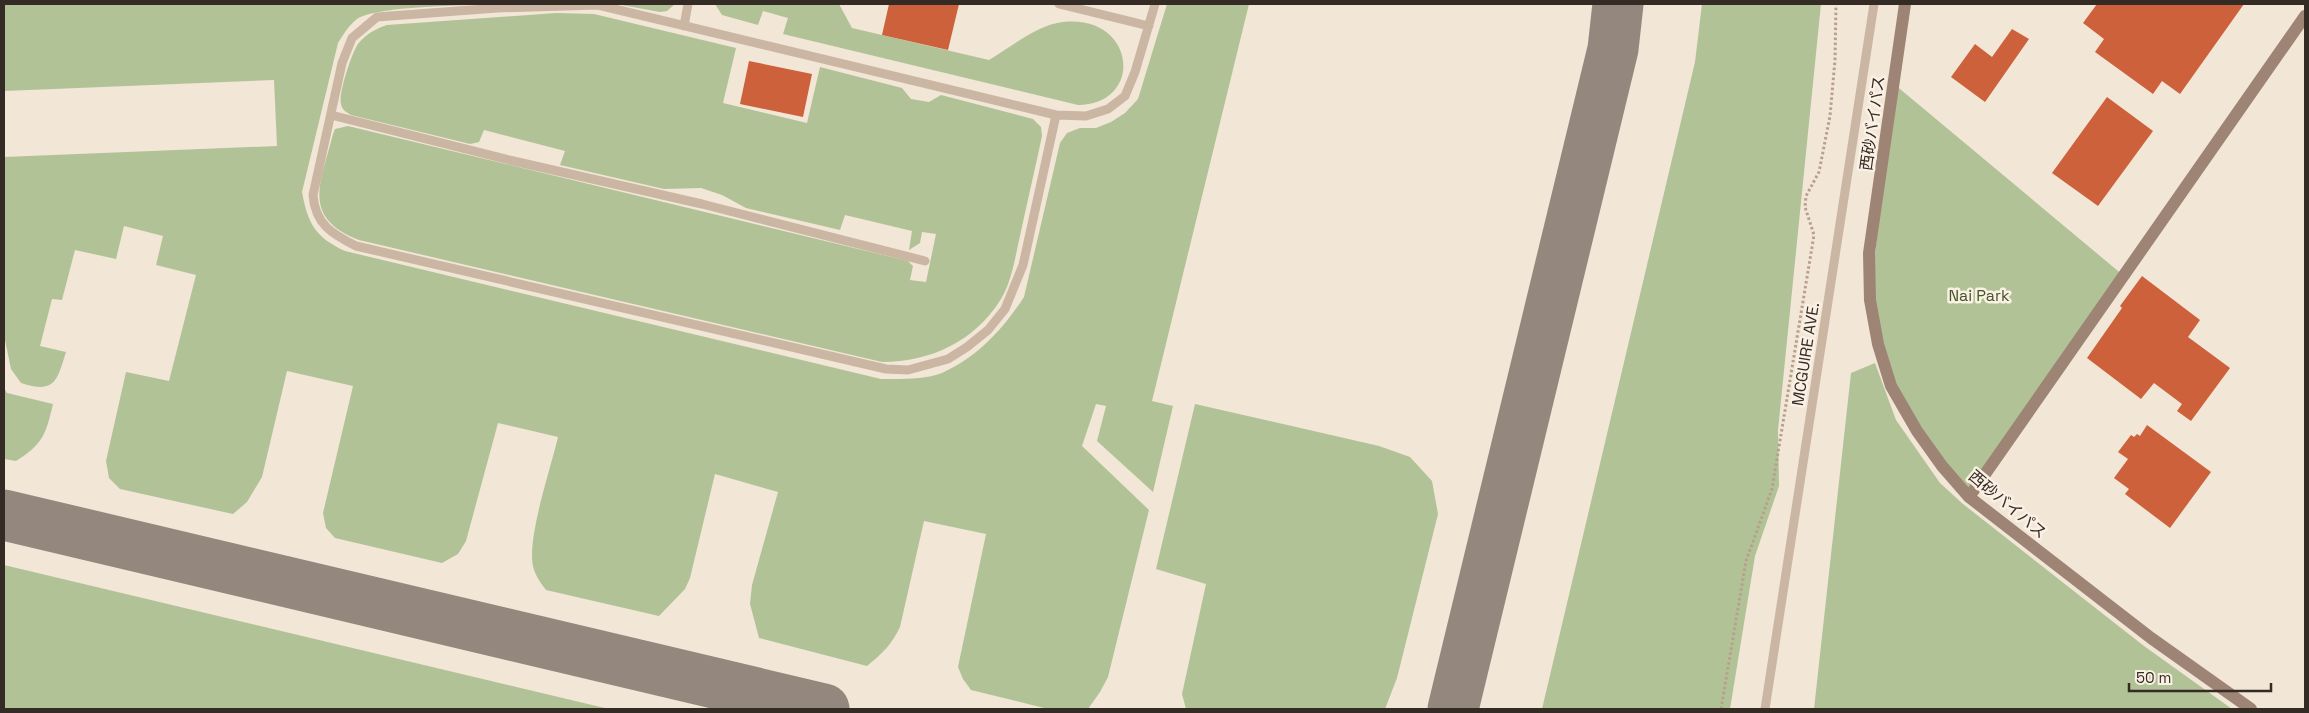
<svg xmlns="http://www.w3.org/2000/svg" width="2309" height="713" font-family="'Space Grotesk','Noto Sans JP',sans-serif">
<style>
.green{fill:#b2c297}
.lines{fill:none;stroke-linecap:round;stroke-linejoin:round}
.taxiway{stroke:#94887e;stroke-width:51}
.building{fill:#cc613b}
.path{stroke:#b6a08d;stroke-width:3;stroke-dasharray:2.5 2.5;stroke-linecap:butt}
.lane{stroke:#cbb6a3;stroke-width:9}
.secondary{stroke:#9e8474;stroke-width:12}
.labels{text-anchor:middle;stroke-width:5;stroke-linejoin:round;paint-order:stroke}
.street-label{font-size:16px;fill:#352b25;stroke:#faf0e4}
.park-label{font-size:16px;fill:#435428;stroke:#faf0e4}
</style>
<rect width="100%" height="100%" fill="#f2e6d7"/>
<path class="green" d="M4 4H488C461 6 376 6 357 19 349 25 343 35 338 43L302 192C308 224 315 237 345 251L881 379C900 379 924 380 942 373 978 357 1003 329 1024 297L1060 143 1067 133 1080 128H1096L1111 122 1125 113 1138 99 1167 4H1249L1152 401 1173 406 1153 492 1097 441 1106 406 1096 404 1082 446 1149 510 1108 677 1100 692 1088 709H1048L971 690 963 679 958 667 986 534 924 521 900 627C892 644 882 654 867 666L759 638 750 604 752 585 778 492 715 474 690 578 685 589 659 616 546 590C540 582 535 575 533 566 527 537 551 468 558 437L498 423 466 541 458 554 442 563 335 538 326 528 323 513 353 386 287 371 262 477 247 502 233 514 120 489 109 478 106 461 126 372 169 381 196 275 156 265 163 236 124 226 116 259 75 250 62 300 52 299 40 346 66 352C57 381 55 394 21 383L11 369 4 335V157L277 146 274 80 4 91Z
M616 4H675L667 11 660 12Z
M715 4H839L852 28 989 60C1011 47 1037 25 1063 22 1136 14 1145 104 1078 105L783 34 788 18 763 11 758 25 722 15Z
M1702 4H1821L1778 430 1779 486 1755 556 1730 709H1542L1695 62Z
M556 13 594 14 736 48 723 103 807 123 820 67 902 88 911 99 929 102 941 95 1033 119 1041 127 1042 136C1035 169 1027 203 1020 236 1015 257 1012 281 1001 299 975 341 931 362 882 362L359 240C300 217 321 182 333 134L335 129 348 126 908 261 913 266 910 280 926 282 936 234 922 232 920 243 909 250 912 231 845 215 840 230 746 208 722 195 701 188 664 189 560 165 565 151 484 130 479 142 470 144 351 115C346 112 342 110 341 104 338 94 352 52 358 44 366 34 375 29 387 25Z
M1894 84 2124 276 1969 497 1891 386 1870 300Z
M1875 363 1896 420 1940 483 1963 504 2144 646 2232 709H1814L1851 373Z
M4 388 7 393 53 404C46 434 43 444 16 461L4 459Z
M1195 404 1379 446 1410 457 1432 481 1438 514 1397 678 1385 709H1186L1182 694 1206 584 1156 569Z
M4 565 609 709H4Z"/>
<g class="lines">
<path class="taxiway" d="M4 515 824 709
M1453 709 1613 49 1618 4"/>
</g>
<path class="building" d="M889 4H959L948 50 882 35Z
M2097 4H2244L2180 94 2162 81 2153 94 2095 52 2104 39 2083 23Z
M2012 29 2029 39 1985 102 1951 77 1975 44 1992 57Z
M749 61 812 74 803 117 740 104Z
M2107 97 2153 131 2098 206 2052 173Z
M2142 276 2200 320 2188 337 2230 368 2191 421 2177 411 2182 404 2154 383 2141 399 2087 358 2122 308 2120 306Z
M2147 425 2211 472 2170 528 2125 494 2129 489 2114 478 2128 459 2118 452 2131 435 2134 437 2137 434 2140 436Z"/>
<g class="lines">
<path class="path" d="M1721 709 1746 561 1772 489 1814 235 1805 207 1806 196 1819 172 1830 116 1835 60 1836 4"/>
<path class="lane" d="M1059 4 1149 26
M684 26 688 4
M331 115 509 160 702 204 925 261
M1056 115 1023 265 1005 309 988 330 967 347 948 359 908 370 886 369 356 246C332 234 315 224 313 195L342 63 352 38 377 17 497 8 598 5 1056 115 1086 116 1108 109 1125 96 1135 72 1155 4
M1765 709 1874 4"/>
<path class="secondary" d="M1905 4 1869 253 1870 300 1878 344 1891 386 1917 431 1942 466 1969 497 2151 638 2251 709
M1969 497 2305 16"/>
</g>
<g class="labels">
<g class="street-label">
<text transform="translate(1872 123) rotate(-82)" y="6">西砂バイパス</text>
<text transform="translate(1805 354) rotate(-81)" y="6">MCGUIRE AVE.</text>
<text transform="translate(2008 504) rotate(40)" y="6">西砂バイパス</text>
</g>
<g class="park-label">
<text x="1979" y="301">Nai Park</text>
</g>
</g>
<rect width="2309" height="713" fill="none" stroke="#352b25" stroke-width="10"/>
<path d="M2129 683v8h142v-8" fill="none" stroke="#352b25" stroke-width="2.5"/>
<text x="2136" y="683" font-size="15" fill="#352b25" stroke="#faf0e4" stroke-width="4" paint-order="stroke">50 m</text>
</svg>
